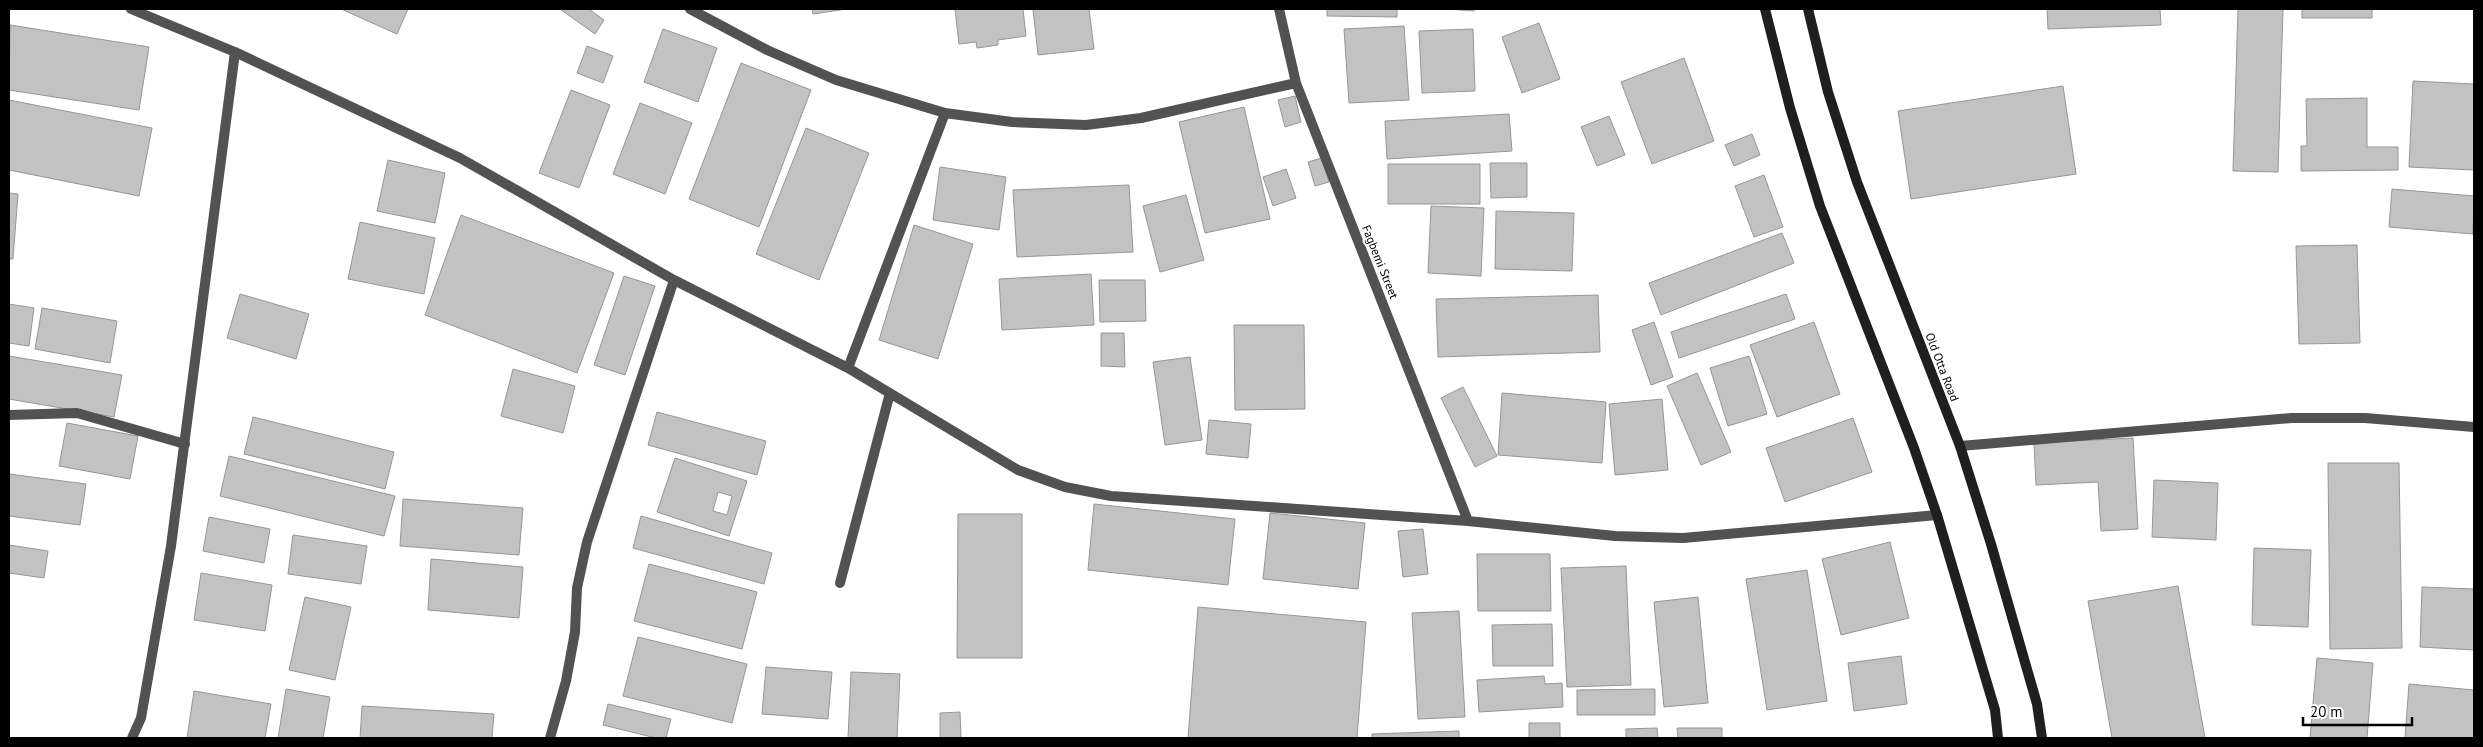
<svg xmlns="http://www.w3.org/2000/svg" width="2483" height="747" font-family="'PT Sans',sans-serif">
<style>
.building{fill:#c2c2c2;stroke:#969696;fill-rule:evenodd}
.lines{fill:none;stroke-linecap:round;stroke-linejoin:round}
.lane{stroke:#525252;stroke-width:10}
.street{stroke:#525252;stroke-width:10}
.secondary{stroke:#1f1f1f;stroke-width:10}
.labels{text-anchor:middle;stroke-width:4;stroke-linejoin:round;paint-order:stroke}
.street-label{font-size:12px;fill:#000;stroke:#fff}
</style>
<rect width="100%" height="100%" fill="#fff"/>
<path class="building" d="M341 9H408L397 34Z
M560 9H589L604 20 595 34Z
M812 9H847L813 14Z
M955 9H1023L1026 36 998 40V45L977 48 976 42 959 44Z
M1033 9H1089L1094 49 1038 55Z
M1327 9H1397V17L1327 16Z
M1448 9H1474V11Z
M2047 9H2160L2161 25 2048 29Z
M2238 9H2283L2278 172 2233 171Z
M2302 9H2372V18H2302Z
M1539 23 1560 79 1522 93 1502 37Z
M10 25 149 47 139 110 9 90Z
M1404 26 1409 100 1349 103 1344 29Z
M663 29 717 48 698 102 644 82Z
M1473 29 1475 91 1422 93 1419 31Z
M587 46 613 56 603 83 577 73Z
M1684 58 1714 141 1652 164 1621 82Z
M741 63 811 90 759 227 689 199Z
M2413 81 2474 84V170L2409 167Z
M2063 86 2076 174 1911 199 1898 111Z
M571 90 610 105 579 188 539 173Z
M1295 96 1301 122 1285 127 1278 100Z
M2367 98V147H2398V170L2301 171V146H2307L2306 99Z
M9 100 152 128 139 196 9 170Z
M640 103 692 123 665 194 613 174Z
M1244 107 1270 219 1205 233 1179 122Z
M1509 114 1512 151 1387 159 1385 121Z
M1609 116 1625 155 1597 166 1581 127Z
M806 128 869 153 819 280 756 254Z
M1752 134 1760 155 1734 166 1725 145Z
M1322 158 1329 182 1315 186 1308 162Z
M388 160 445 173 435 223 377 211Z
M1490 163H1527V197L1491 198Z
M1388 164H1480V204H1388Z
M940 167 1006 177 999 230 933 220Z
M1286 169 1296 198 1273 206 1263 177Z
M1764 175 1783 227 1754 237 1735 186Z
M1129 185 1133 252 1017 257 1013 190Z
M2392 189 2474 196 2473 234 2389 227Z
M9 193 18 194 13 259H9Z
M1186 195 1204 260 1160 272 1143 206Z
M1431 206 1484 208 1481 276 1428 273Z
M1496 211 1574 213 1572 271 1495 269Z
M461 215 614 273 577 373 425 315Z
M360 222 435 238 424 294 348 279Z
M914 225 973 244 938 359 879 340Z
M1782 233 1794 263 1661 315 1649 283Z
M2357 245 2360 343 2299 344 2296 246Z
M1091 274 1094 325 1002 330 999 279Z
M624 276 655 286 625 375 594 365Z
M1099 280H1145L1146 321 1100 322Z
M240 294 309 314 296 359 227 338Z
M1786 294 1795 319 1679 358 1671 332Z
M1598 295 1600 352 1438 357 1436 299Z
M9 304 34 308 29 346 9 343Z
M42 308 117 321 110 363 35 349Z
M1654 322 1673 377 1651 385 1632 330Z
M1814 322 1840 394 1777 417 1750 345Z
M1234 325H1304L1305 409 1235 410Z
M1101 333H1124L1125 367 1101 366Z
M9 356 122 375 114 417 9 399Z
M1749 356 1767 414 1728 426 1710 368Z
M1190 357 1202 440 1165 445 1153 362Z
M513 369 575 386 563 433 501 416Z
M1697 373 1731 452 1701 465 1667 386Z
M1463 387 1497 456 1475 467 1441 398Z
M1502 393 1606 402 1602 463 1498 455Z
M1662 399 1668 470 1615 475 1609 404Z
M657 412 766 441 757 475 648 445Z
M253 417 394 452 385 489 244 454Z
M1853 418 1872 472 1785 502 1766 448Z
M1209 420 1251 424 1248 458 1206 454Z
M67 423 138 436 130 479 59 466Z
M2133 438 2138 529 2101 531 2098 482 2036 485 2034 443Z
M229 456 395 496 384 536 220 496Z
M675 458 747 481 729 536 657 512ZM718 492 732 496 727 515 713 511Z
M2328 463H2399L2402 648 2330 649Z
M9 474 86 484 80 525 9 516Z
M2154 480 2218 483 2216 540 2152 537Z
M403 499 523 508 519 555 400 546Z
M1094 504 1235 519 1228 585 1088 570Z
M1270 513 1365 523 1358 589 1263 579Z
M958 514H1022V658H957Z
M641 516 772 553 764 584 633 548Z
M209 517 270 529 264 563 203 551Z
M1423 529 1428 574 1403 577 1398 531Z
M293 535 367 546 361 584 288 574Z
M1890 542 1909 618 1841 635 1822 559Z
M9 545 48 551 44 578 9 573Z
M2254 548 2311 550 2308 627 2252 625Z
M1477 554H1550L1551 611H1478Z
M431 559 523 567 519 618 428 610Z
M649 564 757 592 742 649 634 621Z
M1626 566 1631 685 1567 687 1561 568Z
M1807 570 1827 701 1767 710 1746 579Z
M201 573 272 585 265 631 194 620Z
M2178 586 2205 738H2112L2088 601Z
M2422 587 2474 589V650L2420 647Z
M305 597 351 607 335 680 289 670Z
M1698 597 1708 703 1664 707 1654 602Z
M1198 607 1366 622 1357 738H1188Z
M1459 611 1465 717 1418 719 1412 613Z
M1552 624 1553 666H1493L1492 625Z
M638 637 747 664 732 723 623 696Z
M1901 656 1907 704 1854 711 1848 663Z
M2317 658 2373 663 2367 738H2310Z
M766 667 832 672 828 719 762 714Z
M851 672 900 674 897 738H848Z
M1544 676 1545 684 1562 683 1563 707 1479 712 1477 680Z
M2409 684 2474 690V738H2405Z
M286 689 330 697 323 738H278Z
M1655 689V715H1577V690Z
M194 691 271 704 265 738H187Z
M608 704 671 719 666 738H656L603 725Z
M362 706 494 714 492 738H360Z
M960 712 961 738H940V713Z
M1529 723H1560V738H1529Z
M1657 728 1658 738H1626V729Z
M1677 728H1722V738H1678Z
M1459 731V738H1372V734Z"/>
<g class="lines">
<path class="lane" d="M9 415 77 413 185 444"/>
<path class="street" d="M131 9 235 52 460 158 674 280 848 368 1018 470 1065 487 1111 496 1468 521 1615 536 1683 538 1937 515
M690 9 767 50 836 80 945 113 1012 122 1086 125 1141 118 1296 83
M1279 9 1296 83 1468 521
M848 368 945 113
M1960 446 2292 418H2365L2474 427
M840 583 890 393
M132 738 141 718 171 546 235 52
M550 738 566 681 575 632 577 588 587 542 674 280"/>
<path class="secondary" d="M1765 9 1790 108 1820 206 1914 448 1937 515 1995 710 1998 738
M1808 9 1828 92 1857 182 1960 446 1991 544 2037 704 2042 738"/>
</g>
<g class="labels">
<g class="street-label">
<text transform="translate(1380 262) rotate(68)" y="4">Fagbemi Street</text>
<text transform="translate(1942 367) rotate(69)" y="4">Old Otta Road</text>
</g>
</g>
<rect width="2483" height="747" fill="none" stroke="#000000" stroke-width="20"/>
<path d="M2303 717v8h109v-8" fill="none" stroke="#000000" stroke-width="2.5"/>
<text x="2310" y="717" font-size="15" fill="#000000" stroke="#ffffff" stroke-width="4" paint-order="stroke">20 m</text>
</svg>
